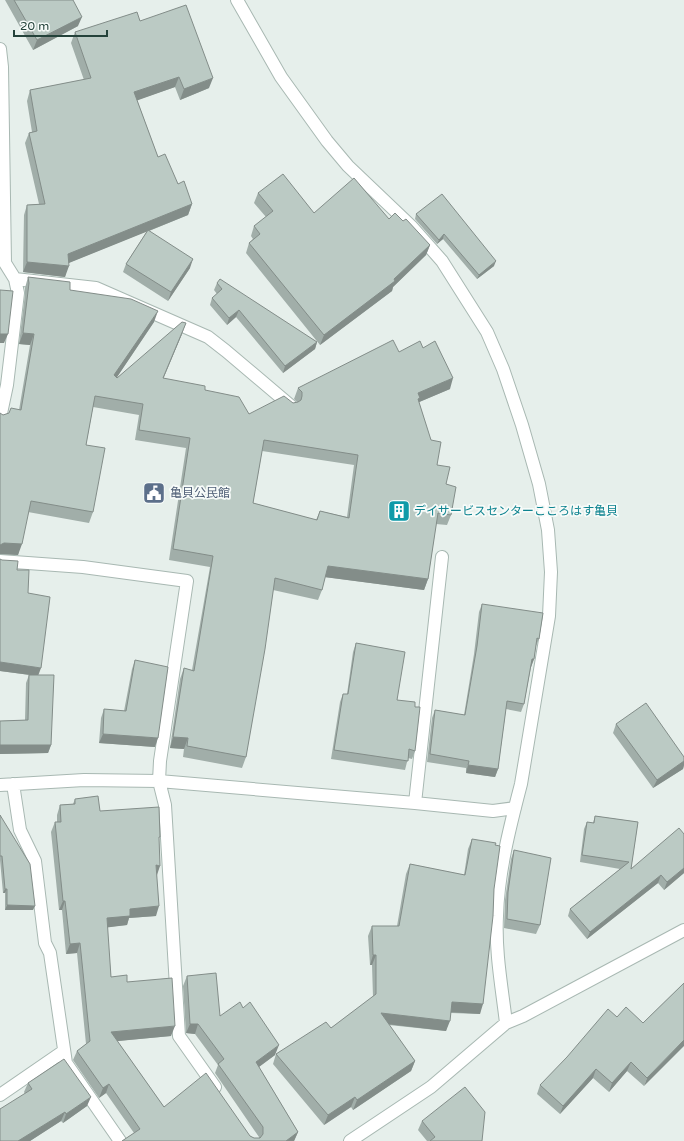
<svg xmlns="http://www.w3.org/2000/svg" width="684" height="1141" font-family="'Varela Round','Noto Sans JP',sans-serif">
<style>
.lines{fill:none;stroke-linecap:round;stroke-linejoin:round}
.street-casing{stroke:#a8b8b2;stroke-width:14}
.street{stroke:#fff;stroke-width:12}
.wall{fill:#a1aea9;fill-rule:evenodd}
.shaded-wall{fill:#838d89}
.building{fill:#bbcac4;stroke:#838d89;fill-rule:evenodd}
.labels{text-anchor:middle;stroke-width:3.5;stroke-linejoin:round;paint-order:stroke}
.service-label{font-size:12px;fill:#4e5e75;stroke:#f7fbf9;text-anchor:start}
.culture-label{font-size:12px;fill:#0d838f;stroke:#f7fbf9;text-anchor:start}
</style>
<rect width="100%" height="100%" fill="#e6efeb"/>
<g class="lines">
<g class="street-casing">
<path id="street" d="M237 0 281 77 327 141 348 166 411 226 442 261 487 332 503 369 522 425 539 484 548 530 551 572 549 616 521 784C510 826 498 873 497 916 495 952 502 988 506 1023
M0 49 2 67 5 263 15 279 18 293 7 385 0 418
M15 279 96 288 208 337 226 351 291 406
M0 561 83 567 187 581 160 761 159 781 165 805 179 1036 215 1087
M13 784 20 830 35 861 45 943 50 953 66 1063 120 1141
M0 785 84 780 159 781 415 803 493 811 515 808
M415 803 442 557
M0 1095 64 1051
M350 1141 431 1087 506 1023 523 1016 684 930"/>
</g>
<use href="#street" class="street"/>
</g>
<path class="wall" d="M5 0H73L78 26 33 50Z
M140 21 209 88 180 100 175 87 137 100 158 157 178 184 192 204 188 215 149 231 190 268 168 301 123 272 126 264 147 231 68 263 65 277 23 272 24 215 27 205 39 204 25 143 29 133 32 132 27 101 30 90 84 80 71 43 75 32Z
M258 193 314 213 389 219 403 221 430 245 426 255 393 287 392 291 320 345 246 253 249 243 253 239 251 236 254 226 266 217 254 203Z
M416 214 494 266 477 279 443 239 437 244 415 219Z
M28 277 70 290 154 322 117 377V378L182 334 163 378 205 390 249 414 297 402 294 399 298 388 399 352 423 348 450 389 419 402 437 465 446 484 451 515 447 525 436 524 428 579 424 590 325 577 322 590 318 600 273 590 246 757 242 768 183 757 184 749 170 748 180 679 184 668 192 670 210 567 169 560 186 448 135 440 139 415 93 407 86 445 93 512 89 523 28 512 18 555 0 554 3 415 19 410 30 345 19 344 25 294V288ZM262 451 354 465 347 517 320 511 316 520 253 503Z
M217 283 317 342 315 349 283 373 236 317 227 325 210 305 212 298 217 294 214 290Z
M0 559 17 570 28 593 38 675 51 745 48 753 0 754V721L25 720 26 683 29 675H30L0 671Z
M482 604 539 639 536 646 534 659 531 667 524 704 521 712 506 709 498 769 495 777 466 773V768L427 762 432 718 435 710 464 715 474 654 479 612Z
M356 643 397 700 415 707V751L412 759 408 758 405 770 331 759 340 702 343 694H347L353 652Z
M135 660 155 747 99 743 101 718 104 709 124 711 132 669Z
M616 724 684 757V765L683 769 653 788 613 733Z
M75 799 159 840 157 874 156 916 129 918 127 925 107 927 111 977 127 982 171 1036 117 1041 164 1107 250 1136 254 1138H259V1137L215 1073 218 1065 195 1034 186 1033 183 986 187 976 220 1016 275 1055 259 1067 298 1132 294 1141H122L134 1133 106 1093 99 1098 73 1060 77 1051 86 1044 77 953 66 954 62 910H59L51 832 55 822H57V815L60 805 73 804Z
M0 815 33 910H5V893H3L0 860Z
M595 816 638 822 631 869 684 834V873L664 890 658 883 587 939 568 916 570 909 620 869 580 862 584 829 587 822 593 823Z
M472 839 494 889 480 1014 451 1013 446 1031 389 1025 415 1061 411 1071 353 1110 351 1107 324 1125 273 1064 276 1054 331 1028 373 997 372 965H370L368 936 372 926H397L406 874 410 864 464 875 468 849Z
M514 850 540 925 536 934 504 928 505 900 511 859Z
M684 983 644 1086 627 1071 609 1092 593 1078 560 1114 537 1094 540 1085 643 1023Z
M28 1083 87 1106 63 1123 61 1121 30 1141H0L25 1094 24 1092Z
M422 1121 482 1141H427L418 1130Z"/>
<path class="shaded-wall" d="M82 17 78 26 33 50 37 40Z
M179 77 175 87 130 103 134 92Z
M213 78 209 88 180 100 184 89Z
M192 204 188 215 64 265 68 254Z
M444 234 443 239 437 244 439 240Z
M430 245 426 255 393 287 392 291 320 345 324 335 394 279Z
M193 259 190 268 168 301 171 292Z
M496 261 494 266 477 279 479 275Z
M27 262 69 266 65 277 23 272Z
M239 310 236 317 227 325 229 318Z
M158 311 154 322 111 386 114 375Z
M186 323 182 334 159 389 163 378Z
M23 333 34 334 30 345 19 344Z
M0 334H8L4 343H0Z
M317 342 315 349 283 373 285 366Z
M453 378 450 389 417 403 418 393Z
M4 543 22 544 18 555 0 554V545Z
M328 566 428 579 424 590 324 577Z
M532 659H534L531 667H529Z
M0 662 41 668 38 676 0 671Z
M103 734 158 738 155 747 99 743Z
M173 737 188 738 184 749 170 748Z
M0 745H51L48 753 0 754Z
M684 761V765L683 769 653 788 657 780Z
M468 765 498 769 495 777 466 773Z
M156 865 160 866 157 875Z
M684 868V873L664 890 667 882Z
M661 875 658 883 587 939 590 932Z
M5 889H7L5 893H3Z
M63 901H65L62 910H59Z
M7 905 35 906 33 910H5Z
M159 906 156 916 129 918 127 925 103 928 107 918 130 909Z
M80 943 77 953 66 954 70 944Z
M373 955H376L372 965H370Z
M452 1002 483 1004 480 1014 448 1012Z
M381 1013 450 1021 446 1031 378 1023Z
M190 1024H198L195 1034 186 1033Z
M175 1026 171 1036 108 1042 111 1032Z
M684 1040V1046L644 1086 647 1078Z
M279 1045 275 1055 252 1072 256 1062Z
M415 1061 411 1071 353 1110 357 1100Z
M631 1062 627 1071 609 1092 612 1083Z
M596 1069 593 1078 560 1114 563 1106Z
M109 1084 106 1093 99 1098 103 1088Z
M91 1097 87 1106 63 1123 66 1114Z
M355 1097 351 1107 324 1125 328 1115Z
M65 1112 61 1121 30 1141H18Z
M298 1132 294 1141H286Z"/>
<path class="building" d="M14 0H73L82 17 37 40Z
M186 5 213 78 184 89 179 77 134 92 158 157 165 154 178 184 184 181 192 204 68 254 69 266 27 262V205L45 204 29 133 37 131 30 90 91 78 75 32 137 12 140 21Z
M283 174 314 213 354 178 389 219 395 213 403 221 406 219 430 245 394 279 395 281 324 335 249 243 260 234 254 226 273 211 258 193Z
M442 194 496 261 479 275 444 234 439 240 416 214Z
M148 230 193 259 171 292 126 264Z
M28 277 70 282V290L131 299 158 311 114 375 117 378 182 322 186 323 163 378 205 386V390L239 397 249 414 284 396 293 403 298 402 301 400 302 396V392L298 388 393 340 399 352 420 341 423 348 435 341 453 378 418 393 420 398 418 399 431 440 441 442 437 465 450 467 446 484 456 487 451 515 438 513 428 579 328 566 322 590 275 578 265 649 246 757 187 746 188 738 173 737 184 668 194 671 213 556 173 549 190 438 139 430 143 404 95 396 86 445 105 448 93 512 31 501 22 544 4 543 0 545V413L3 415 9 413 11 408 21 410 34 334 23 333 29 283ZM264 440 358 455 349 518 320 511 317 520 253 503Z
M220 279 317 342 285 366 239 310 229 318 212 298 222 289 217 283Z
M0 290 13 291 8 334H0Z
M0 559 2 560 18 561 17 570H29L28 593 50 597 41 668 0 662Z
M482 604 543 613 539 639 537 638 534 659H532L524 704 507 701 498 769 468 765 469 761 430 754 435 710 465 715 477 646Z
M356 643 405 652 397 700 415 702V707H420L415 751 409 749 408 761 334 750 343 694H348Z
M135 660 168 667 158 738 103 734 104 709 126 711Z
M29 675H54L51 745H0V721L28 720Z
M646 703 684 757V761L657 780 616 724Z
M98 796 100 811 159 807 160 837H159L160 866 156 865 159 906 130 909V916L107 918 111 977 127 975V982L172 978 175 1026 111 1032 164 1107 206 1073 250 1136 254 1138H260L263 1134V1127L218 1064 224 1059 198 1024H190L187 976 216 973 220 1016 240 1002 243 1008 250 1002 279 1045 256 1062 298 1132 286 1141H122L140 1129 109 1084 103 1088 77 1051 90 1041 80 943 70 944 65 901H63L55 822H61L60 805 75 804V799Z
M0 815 30 864 35 906 7 905V889H5L2 856H0Z
M595 816 638 822 631 869 679 828 684 834V868L667 882 661 875 590 932 570 909 629 862 582 855 587 822 594 823Z
M472 839 496 843 495 845 500 846 494 889 493 916 483 1004 452 1002 450 1021 381 1013 415 1061 357 1100 355 1097 328 1115 276 1054 326 1022 331 1028 376 994V955H373L372 926H399L410 864 465 875Z
M514 850 551 858 540 925 507 919 508 892Z
M684 983V1040L647 1078 631 1062 612 1083 596 1069 563 1106 540 1085 567 1057 608 1009 617 1017 626 1007 643 1023Z
M64 1059 91 1097 66 1114 65 1112 18 1141H0V1109L32 1089 28 1083Z
M465 1087 485 1112 482 1141H430L435 1137 422 1121Z"/>
<defs>
<g id="civic-square" transform="scale(1.15)"><rect x="-9" y="-9" width="18" height="18" rx="4" fill="#5c6f8a" stroke="#f7fbf9"/><path d="M-.6-6.5H3V-4.5H.6V-3L4-1V1h2V6H-6V1h2V-1L-.6-3ZM-1.2 2.5V6h2.4V2.5Z" fill="#fff"/></g>
<g id="building-square" transform="scale(1.15)"><rect x="-9" y="-9" width="18" height="18" rx="4" fill="#0f9aa8" stroke="#f7fbf9"/><path d="M-4-6H4V6H1V3H-1V6H-4ZM-2.5-4.3h1.7v1.8h-1.7ZM.8-4.3h1.7v1.8H.8ZM-2.5-1h1.7V.8h-1.7ZM.8-1h1.7V.8H.8Z" fill="#fff"/></g>
</defs>
<g fill-rule="evenodd">
<use href="#civic-square" x="154" y="493"/>
<use href="#building-square" x="399" y="511"/>
</g>
<g class="labels">
<g class="service-label">
<text x="170" y="497">亀貝公民館</text>
</g>
<g class="culture-label">
<text x="414" y="515">デイサービスセンターこころはす亀貝</text>
</g>
</g>
<path d="M14 30v6h93v-6" fill="none" stroke="#24423a" stroke-width="2"/>
<text x="20" y="30" font-size="12" fill="#24423a" stroke="#f7fbf9" stroke-width="3" paint-order="stroke">20 m</text>
</svg>
